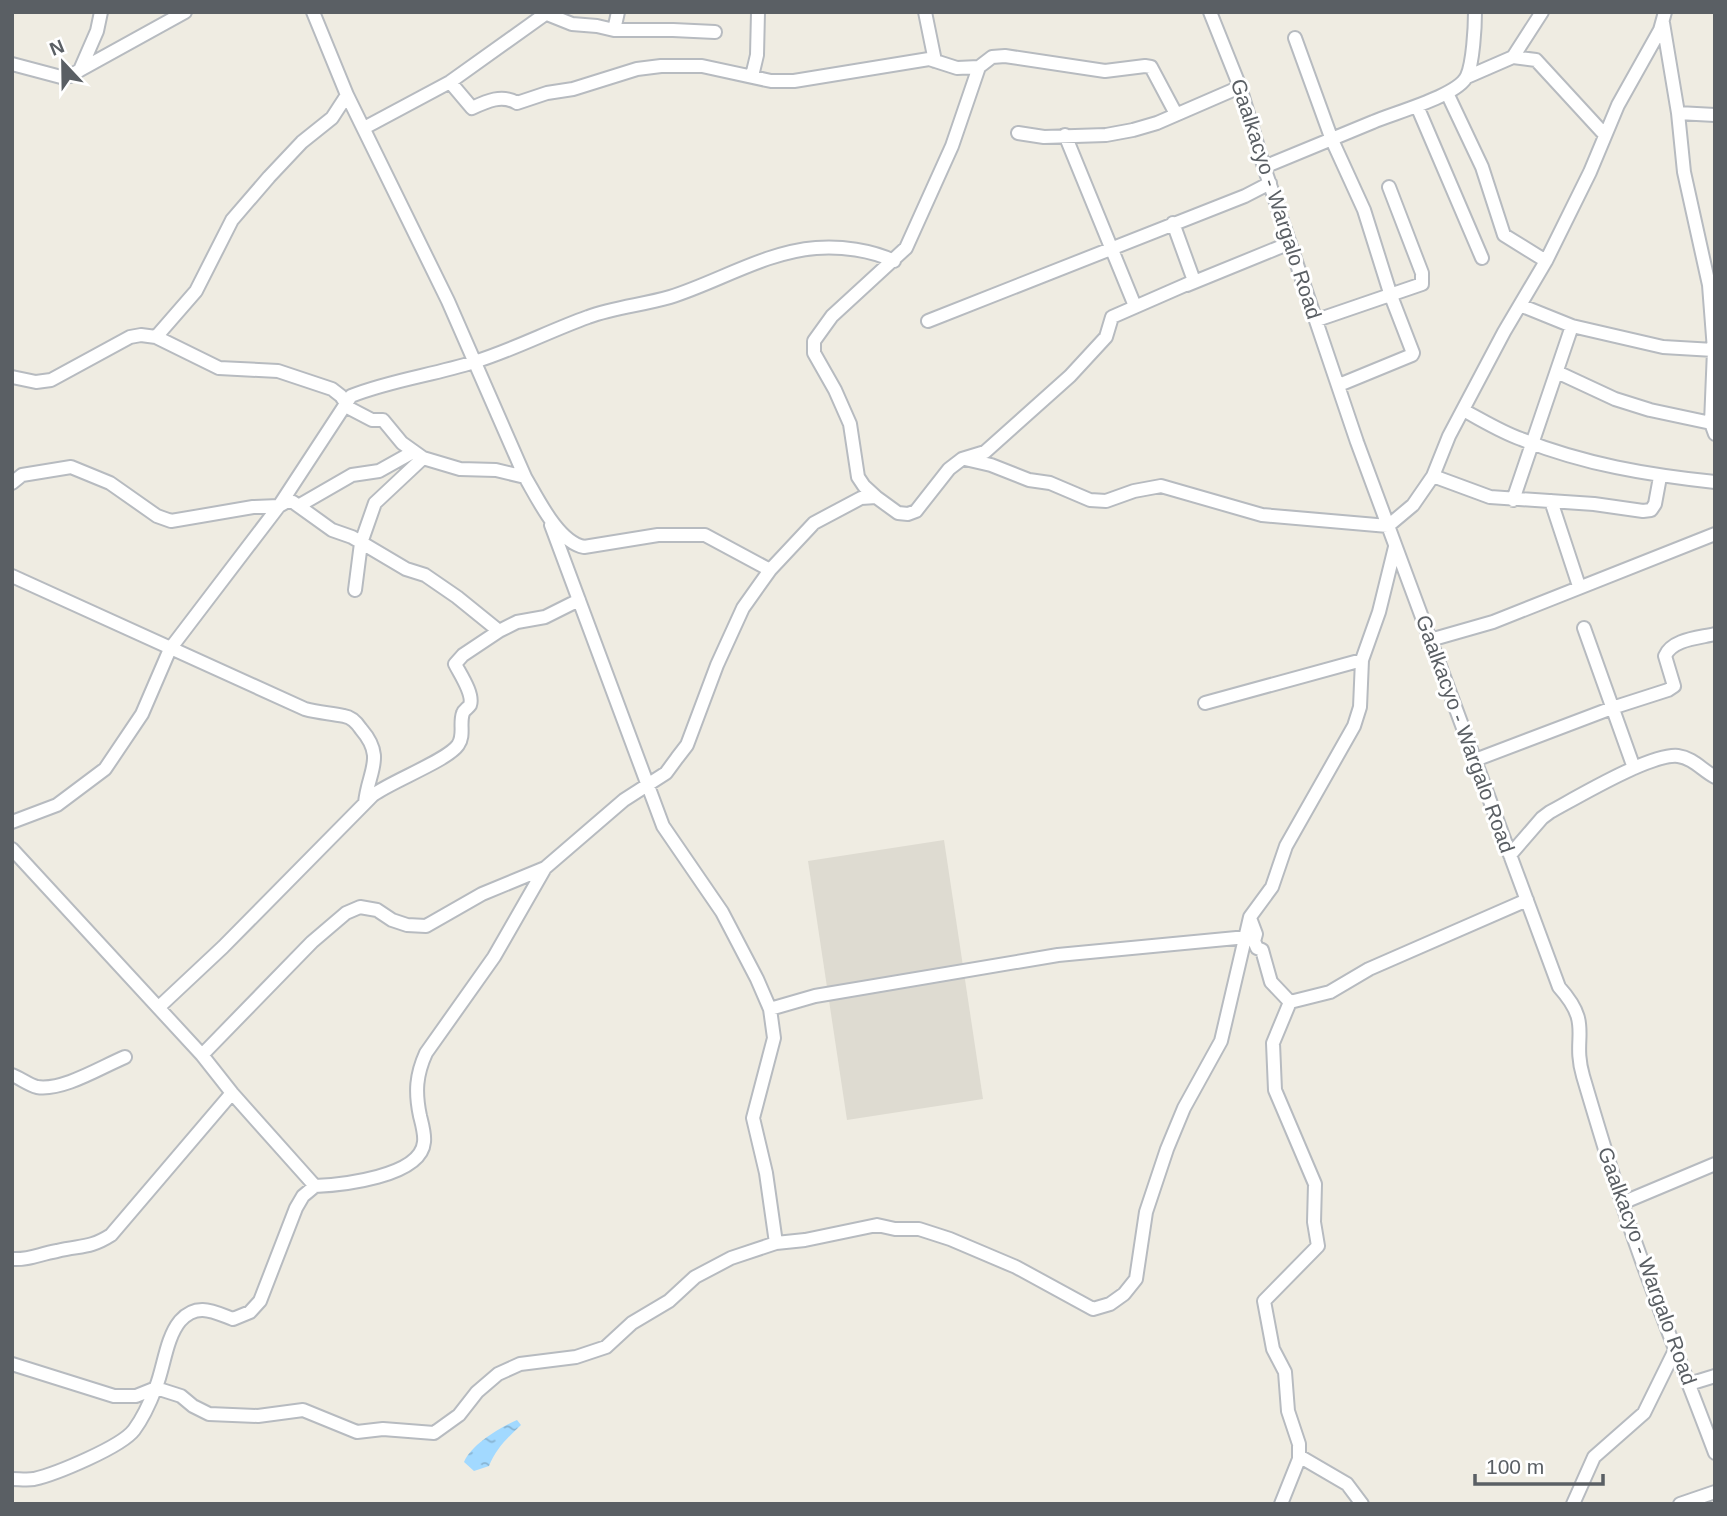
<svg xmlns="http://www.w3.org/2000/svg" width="1727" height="1516" font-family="Helvetica,sans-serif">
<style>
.education{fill:#dedbd1}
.water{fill:url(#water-ripples)}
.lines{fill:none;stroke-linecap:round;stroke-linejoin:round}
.minor-casing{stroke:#b7bbc0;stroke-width:16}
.minor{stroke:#fff;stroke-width:12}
.labels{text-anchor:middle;stroke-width:6;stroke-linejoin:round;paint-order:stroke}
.street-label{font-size:21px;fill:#5a5f64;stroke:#fff}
</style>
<defs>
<pattern id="water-ripples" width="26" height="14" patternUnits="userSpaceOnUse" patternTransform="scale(1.75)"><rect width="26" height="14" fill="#a2d9ff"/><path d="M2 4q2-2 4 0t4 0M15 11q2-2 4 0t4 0" fill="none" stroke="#87b3d2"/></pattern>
</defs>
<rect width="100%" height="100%" fill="#efece2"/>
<path class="education" d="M944 840 983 1099 847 1120 808 861Z"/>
<path class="water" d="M517 1420 521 1425C507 1438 496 1449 489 1466L474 1471 464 1462C472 1444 499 1428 517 1420Z"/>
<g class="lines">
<g class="minor-casing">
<path id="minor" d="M313 12 347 95
M925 12 935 61
M1210 12 1240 87 1264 167 1357 442 1559 987C1594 1026 1571 1035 1583 1076 1597 1123 1611 1171 1627 1218 1653 1297 1686 1375 1715 1453
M547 14 572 24 597 26 614 30H673L715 32
M1663 23 1678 113 1684 172 1709 285 1714 350 1711 423 1715 434
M614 30 618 12
M1295 38 1332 140 1364 210 1391 296 1413 353 1412 355 1339 385
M1513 57 1542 12
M12 64 61 77 70 76 80 70 97 31 101 12
M80 70 185 12
M752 76 757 55 758 12
M1467 77 1513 57 1536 60 1605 135
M450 82 472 108C487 101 502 94 517 103L547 93 573 89 637 69 661 66H702L771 81H794L929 59 957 68 979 67 992 57 1005 56 1105 71 1145 66 1151 67 1176 114
M1447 93 1482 167 1504 235 1546 261
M1417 106 1482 258
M1678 113 1715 115
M364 128 450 82 548 12
M1018 133 1044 137 1106 135 1133 130 1157 123 1240 87
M1065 135 1135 306
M1264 167C1300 152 1337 137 1373 122 1393 113 1458 96 1467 76 1473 63 1475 27 1475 12
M1187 285 1290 243
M1520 305 1572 326 1663 347 1714 350
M1317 320 1422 284V273L1389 187
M928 321 1245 196 1270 183
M156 337 196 291 232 220 269 177 302 142 332 118 347 95 448 301 525 477
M1557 372 1615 399 1650 410 1711 423
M12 377 36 382 51 380 130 337 141 335 156 337 219 368 278 371 332 389 341 396 349 408 372 420H383L402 443 423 458 460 469 496 470 525 477C538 499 558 542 584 547L658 535H705L770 570
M1463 410C1482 420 1501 432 1521 439 1583 464 1648 475 1715 482
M965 459 991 465 1029 480 1050 483 1090 500 1106 501 1134 491 1161 486 1262 515 1388 526 1413 505 1433 476 1449 436 1504 332 1546 261 1590 172 1618 105 1660 30 1665 12
M1433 476 1490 497 1594 504 1643 511 1651 510 1655 504 1660 477
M12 483 22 475 71 467 110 483 157 516 171 521 253 507 279 506 286 502H293L332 530 352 537 406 569 425 575 457 597 499 631
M876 497 864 486 858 477 850 424 835 390 814 353V341L832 316 906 248 952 146 979 67
M1513 500 1572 326
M1551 501 1579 586
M300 505 352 475 379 471 413 452
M551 525 663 826 722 912 757 979 770 1009 774 1038 753 1118 766 1173 776 1243
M12 576 305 709C319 713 331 713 344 716 352 717 357 723 361 729 386 758 368 771 365 803
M355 590 361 543 375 503 423 458
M1584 628 1634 768
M1430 640 1493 622 1715 534
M1205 703 1362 660
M1475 760 1612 708 1668 690 1674 686 1665 656C1672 639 1699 638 1715 634
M12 822 57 805 105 769 142 714 170 649 279 506 351 396C391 380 434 375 474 362 513 350 549 331 588 317 614 307 643 305 670 297 718 282 765 252 816 248 841 246 871 250 894 261
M12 849 202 1055 232 1093 315 1186
M1510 855 1542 818 1550 812C1576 798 1651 753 1678 756 1693 758 1702 770 1715 777
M1250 918 1256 934 1254 941 1257 948 1262 950 1271 982 1290 1002 1273 1043 1275 1090 1315 1184 1314 1222 1318 1246 1264 1301 1273 1349 1285 1372 1288 1411 1299 1444V1459L1281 1504
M1290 1002 1330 992 1369 969 1527 900
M159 1007 223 947 373 795C392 781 448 760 458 745 465 735 459 724 463 713 464 710 468 708 470 705 474 694 460 674 455 664L463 655 499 631 517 622 545 617 579 600
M770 1009 815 996 1058 955 1247 937
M202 1055 312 942 346 913 360 907 377 910 392 920 407 925 426 926 482 894 545 868
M12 1075C20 1078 29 1085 37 1087 63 1091 101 1067 125 1057
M1622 1203 1715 1164
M12 1259C32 1260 38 1254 57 1251 80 1245 89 1249 111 1235L232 1093
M12 1364 114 1396H136L156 1388 181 1396 193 1406 209 1414 258 1416 303 1410 357 1432 383 1429 434 1433 459 1415 477 1392 498 1374 520 1364 576 1357 606 1347 632 1323 669 1301 695 1277 731 1258 776 1243 805 1240 877 1225 895 1229H919L950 1239 1016 1267 1093 1309 1110 1304 1124 1294 1136 1279 1146 1212 1167 1149 1184 1108 1221 1041 1250 917 1272 887 1286 846 1354 726 1360 707 1362 660 1379 612 1395 547
M1689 1384 1715 1376
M1299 1456 1347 1484 1362 1504
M12 1479C19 1479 27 1480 34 1479 56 1474 121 1447 134 1430 143 1418 151 1400 156 1387 164 1367 166 1338 180 1321 197 1302 214 1312 233 1319L250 1312 260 1301 296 1208 303 1196 315 1186C340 1185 421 1177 424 1142 425 1134 422 1124 420 1116 415 1092 416 1075 426 1053L494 957 545 868 624 800 666 773 677 758 687 745 717 665 743 608 770 570 814 523 861 498 876 497 898 513 908 514 916 511 949 469 962 459 985 452 1070 376 1106 337 1112 317 1192 282 1193 278 1173 223
M1573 1504 1594 1457 1644 1413 1676 1348
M1680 1504 1715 1492"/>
</g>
<use href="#minor" class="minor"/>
</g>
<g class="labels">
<g class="street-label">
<text transform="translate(1276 199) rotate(72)" y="7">Gaalkacyo - Wargalo Road</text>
<text transform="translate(1465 734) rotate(70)" y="7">Gaalkacyo - Wargalo Road</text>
<text transform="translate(1647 1266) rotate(70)" y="7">Gaalkacyo - Wargalo Road</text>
</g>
</g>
<rect width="1727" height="1516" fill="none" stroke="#5a5f64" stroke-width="28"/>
<g transform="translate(63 63) rotate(338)" stroke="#ffffff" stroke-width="5" paint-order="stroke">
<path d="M0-5L12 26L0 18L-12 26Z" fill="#5a5f64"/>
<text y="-10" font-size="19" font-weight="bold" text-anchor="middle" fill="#5a5f64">N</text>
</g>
<path d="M1475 1474v10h128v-10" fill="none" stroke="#5a5f64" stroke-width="3.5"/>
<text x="1486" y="1474" font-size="21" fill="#5a5f64" stroke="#ffffff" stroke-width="5" paint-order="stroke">100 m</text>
</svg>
